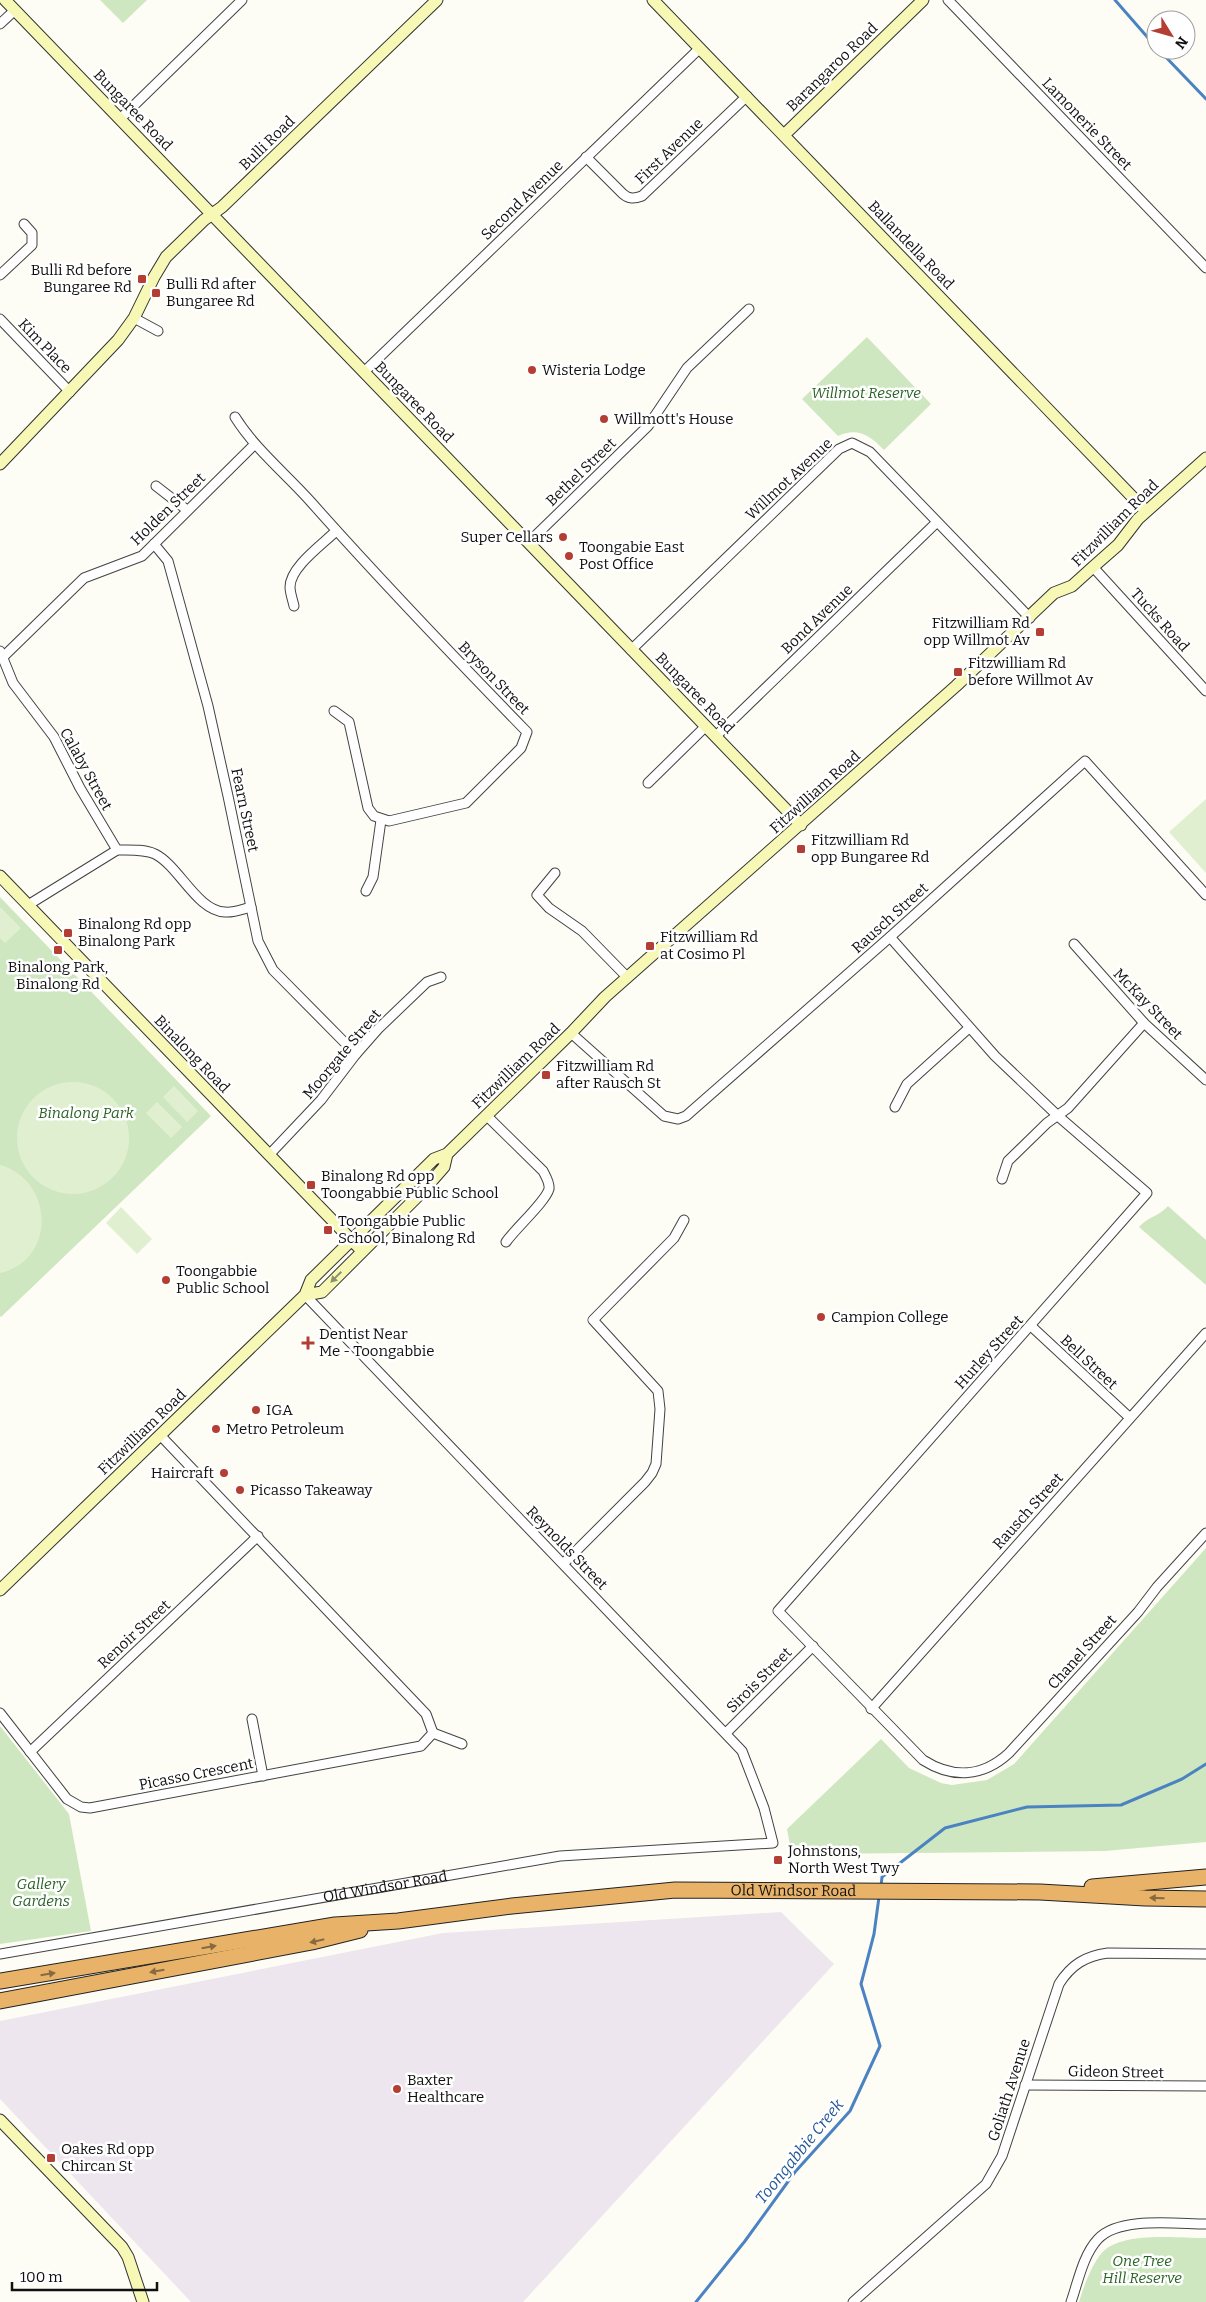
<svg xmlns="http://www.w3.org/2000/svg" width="1206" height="2302" font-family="Bitter,serif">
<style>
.industrial{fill:#eee6ee}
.green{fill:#cfe7c0}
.pitch{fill:#e1efd1}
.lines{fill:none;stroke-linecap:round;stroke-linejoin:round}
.stream{stroke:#4b83c2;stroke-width:3}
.street-casing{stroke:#434343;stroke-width:11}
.secondary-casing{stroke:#323232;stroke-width:13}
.highway-casing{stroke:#212121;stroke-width:17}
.street{stroke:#fff;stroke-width:9}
.secondary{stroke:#f7f8b6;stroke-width:11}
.highway{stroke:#e8b369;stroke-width:15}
.oneway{fill:#8f906b}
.oneway2{fill:#876a41}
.poi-dot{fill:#b53e34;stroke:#fff;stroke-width:2}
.labels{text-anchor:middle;stroke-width:5;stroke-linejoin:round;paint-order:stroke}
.street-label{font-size:15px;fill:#101010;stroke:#fff}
.poi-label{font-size:15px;fill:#101010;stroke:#fff;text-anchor:start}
.park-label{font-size:15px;font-style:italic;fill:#2a6325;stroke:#fff}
.water-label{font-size:16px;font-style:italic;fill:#235699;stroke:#fff}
</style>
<rect width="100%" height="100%" fill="#fefdf5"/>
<path class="industrial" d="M781 1912 834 1964 523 2302H191L0 2099V2021L443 1933Z"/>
<path class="green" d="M100 0H147L123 23Z
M867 337 931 404 884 450C870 435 857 427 838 436L802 399Z
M0 897 211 1116 1 1317 0 1316Z
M1168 1206 1206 1240V1285L1139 1227C1147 1217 1160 1216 1168 1206Z
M1206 1548V1842L1105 1851 812 1854 791 1851 787 1829 881 1739 909 1768 941 1783 952 1785 987 1780 1014 1764Z
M0 1726 69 1814 91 1931 0 1944Z
M1206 2238V2302H1079C1084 2286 1093 2259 1107 2248 1131 2232 1179 2238 1206 2238Z"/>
<path class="pitch" d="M1206 799V873L1169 832Z
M0 907 21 928 5 943 0 938Z
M17 1138a56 56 0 1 1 112 0a56 56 0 1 1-112 0Z
M174 1086 198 1111 187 1122 163 1097Z
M157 1102 182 1127 171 1138 146 1113Z
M0 1165C54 1180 57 1260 0 1273Z
M121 1207 152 1239 137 1254 106 1223Z"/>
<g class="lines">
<path class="stream" d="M1115 0 1156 47
M1159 50 1206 99
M881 1886 882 1877 945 1828 1027 1807 1121 1805 1182 1779 1206 1764
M696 2302 745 2241 795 2172 850 2111 880 2046 861 1984 874 1934 879 1897"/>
<g class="street-casing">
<g id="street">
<path d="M948 0 1206 268"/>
<path d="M0 24 15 10"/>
<path d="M120 119 242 0"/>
<path d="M586 157 623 194C629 199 634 199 642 196L747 96"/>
<path d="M0 275 32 245V233L24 224"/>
<path d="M134 318 158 331"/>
<path d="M0 319 70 392"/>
<path d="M364 372 700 48"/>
<path d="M235 417C255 449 286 474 311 502 381 581 454 657 527 732L521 748 466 803 389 821 374 816 368 808 349 722 334 711"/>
<path d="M156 486 187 510"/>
<path d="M529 542 648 426 687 368 749 309"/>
<path d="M154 544 168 561 208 706 228 796 258 941 273 970 356 1054"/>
<path d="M1093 567 1206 691"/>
<path d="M294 606C293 601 290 593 290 587 290 567 323 544 336 531"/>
<path d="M631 650 839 449 852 443 870 452 1030 618"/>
<path d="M0 651 13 683 54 737 80 788 117 850"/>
<path d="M2 658 84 578 142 556 255 444"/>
<path d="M716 736 937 522"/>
<path d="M648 783 706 726"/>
<path d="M555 873 537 895 549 908 582 931 627 977"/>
<path d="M366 891 373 877 381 820"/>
<path d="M28 905 117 850C130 850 144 849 155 854 179 866 197 911 225 912 233 913 243 909 251 907"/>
<path d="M890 937 995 1056 1058 1116 1147 1193 778 1611 923 1760C953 1779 983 1777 1009 1753L1138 1612 1157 1587 1206 1533"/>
<path d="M1074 944 1144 1023 1206 1080"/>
<path d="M571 1033 664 1116 678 1119 686 1116 890 937 1085 761 1206 895"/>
<path d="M895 1107 907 1084 969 1028"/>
<path d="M487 1116 543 1171C546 1177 550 1183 549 1189 546 1201 515 1229 506 1242"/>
<path d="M269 1155 321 1100 356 1054 378 1029 427 982 441 977"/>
<path d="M1002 1179 1008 1161 1047 1123 1068 1108 1144 1023"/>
<path d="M1031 1326 1129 1417"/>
<path d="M564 1563 645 1482 652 1473 656 1464 660 1409 658 1391 593 1320 674 1238 684 1220"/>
<path d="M871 1709 1206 1333"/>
<path d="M0 1713 67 1799 81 1807 90 1808 421 1746 433 1733 426 1714 160 1435"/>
<path d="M252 1719 263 1776"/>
<path d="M433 1733 462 1744"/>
<path d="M726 1733 813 1646"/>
<path d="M30 1752 258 1536"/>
<path id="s1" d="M0 1954 560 1856 773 1843 764 1808 742 1751 305 1295"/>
<path d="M1025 2085 1206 2086"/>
<path d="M853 2302 986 2184 1002 2156 1059 1984C1071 1965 1085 1956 1108 1953L1206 1954"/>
<path d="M1071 2302C1078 2282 1083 2255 1098 2239 1119 2216 1177 2224 1206 2224"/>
</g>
</g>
<g class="secondary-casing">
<path id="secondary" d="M5 0 801 825
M653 0 1146 511
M784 135 923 0
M0 464 118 340 134 318 154 277 166 257 204 220 222 207 437 0
M0 876 362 1251
M305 1295 322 1292 423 1191 444 1167 447 1154
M0 1590 305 1295 311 1280 434 1159 447 1154 571 1033 605 997 956 686 1054 593 1072 586 1093 567 1118 545 1138 519 1206 458
M0 2120 122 2247 128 2257 143 2302"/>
</g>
<g class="highway-casing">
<g id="highway">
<path d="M1092 1887 1206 1877"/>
<path id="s2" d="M0 1981 335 1925 398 1921 512 1906 675 1890 1040 1892 1145 1898 1206 1899"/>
<path d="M0 2001 312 1942 360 1930"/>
</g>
</g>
<use href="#street" class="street"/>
<use href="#secondary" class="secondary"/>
<use href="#highway" class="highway"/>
</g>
<defs><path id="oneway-solid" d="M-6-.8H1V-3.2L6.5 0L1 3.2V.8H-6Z" transform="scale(1.25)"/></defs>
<use class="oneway" href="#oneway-solid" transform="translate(336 1277) rotate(135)"/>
<g class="oneway2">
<use href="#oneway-solid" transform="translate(1157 1898) rotate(-179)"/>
<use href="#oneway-solid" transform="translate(317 1941) rotate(167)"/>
<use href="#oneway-solid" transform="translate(209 1947) rotate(-10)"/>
<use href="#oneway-solid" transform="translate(157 1971) rotate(170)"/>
<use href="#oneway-solid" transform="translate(48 1974) rotate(-9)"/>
</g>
<g class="poi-dot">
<rect x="137" y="274" width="10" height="10" rx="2.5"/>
<rect x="151" y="288" width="10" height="10" rx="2.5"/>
<circle cx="532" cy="370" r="5"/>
<circle cx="604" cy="419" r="5"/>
<circle cx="563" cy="537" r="5"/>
<circle cx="569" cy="556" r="5"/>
<rect x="1035" y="627" width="10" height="10" rx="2.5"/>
<rect x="953" y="667" width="10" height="10" rx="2.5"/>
<rect x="796" y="844" width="10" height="10" rx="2.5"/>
<rect x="63" y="928" width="10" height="10" rx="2.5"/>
<rect x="645" y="941" width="10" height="10" rx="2.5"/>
<rect x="53" y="945" width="10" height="10" rx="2.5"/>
<rect x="541" y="1070" width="10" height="10" rx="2.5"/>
<rect x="306" y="1180" width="10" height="10" rx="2.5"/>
<rect x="323" y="1225" width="10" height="10" rx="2.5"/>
<circle cx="166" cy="1280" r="5"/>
<circle cx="821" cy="1317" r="5"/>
<path d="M305.5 1335.5h5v5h5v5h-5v5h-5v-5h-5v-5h5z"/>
<circle cx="256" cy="1410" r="5"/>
<circle cx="216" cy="1429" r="5"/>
<circle cx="224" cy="1473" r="5"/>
<circle cx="240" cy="1490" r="5"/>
<rect x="773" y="1855" width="10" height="10" rx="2.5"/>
<circle cx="397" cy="2089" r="5"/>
<rect x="46" y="2153" width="10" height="10" rx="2.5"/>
</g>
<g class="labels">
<g class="street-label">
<text transform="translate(832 67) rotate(-44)" y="5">Barangaroo Road</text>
<text transform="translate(133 110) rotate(46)" y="5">Bungaree Road</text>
<text transform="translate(1087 124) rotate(46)" y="5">Lamonerie Street</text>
<text transform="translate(267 143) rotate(-44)" y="5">Bulli Road</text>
<text transform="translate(669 151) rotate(-44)" y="5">First Avenue</text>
<text transform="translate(522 200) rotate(-44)" y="5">Second Avenue</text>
<text transform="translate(911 245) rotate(46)" y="5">Ballandella Road</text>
<text transform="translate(45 346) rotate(46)" y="5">Kim Place</text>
<text transform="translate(414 402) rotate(46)" y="5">Bungaree Road</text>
<text transform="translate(581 472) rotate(-44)" y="5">Bethel Street</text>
<text transform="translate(789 479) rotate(-43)" y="5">Willmot Avenue</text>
<text transform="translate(168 509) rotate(-44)" y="5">Holden Street</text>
<text transform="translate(1115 523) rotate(-45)" y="5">Fitzwilliam Road</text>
<text transform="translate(817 619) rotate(-44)" y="5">Bond Avenue</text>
<text transform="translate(1160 620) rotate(48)" y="5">Tucks Road</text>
<text transform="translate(494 678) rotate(46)" y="5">Bryson Street</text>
<text transform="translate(695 693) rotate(46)" y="5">Bungaree Road</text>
<text transform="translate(86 769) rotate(61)" y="5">Calaby Street</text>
<text transform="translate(815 792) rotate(-42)" y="5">Fitzwilliam Road</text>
<text transform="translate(245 810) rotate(78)" y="5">Fearn Street</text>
<text transform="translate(890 918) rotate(-42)" y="5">Rausch Street</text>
<text transform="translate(1148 1004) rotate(46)" y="5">McKay Street</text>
<text transform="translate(192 1054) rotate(46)" y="5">Binalong Road</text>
<text transform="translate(342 1054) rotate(-50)" y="5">Moorgate Street</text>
<text transform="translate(516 1066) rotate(-44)" y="5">Fitzwilliam Road</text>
<text transform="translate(989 1352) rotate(-48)" y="5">Hurley Street</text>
<text transform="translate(1089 1362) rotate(43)" y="5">Bell Street</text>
<text transform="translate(142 1432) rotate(-44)" y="5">Fitzwilliam Road</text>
<text transform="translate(1028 1511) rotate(-48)" y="5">Rausch Street</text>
<text transform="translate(567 1548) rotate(46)" y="5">Reynolds Street</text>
<text transform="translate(134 1634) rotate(-43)" y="5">Renoir Street</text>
<text transform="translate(1082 1652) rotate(-48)" y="5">Chanel Street</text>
<text transform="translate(759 1680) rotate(-45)" y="5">Sirois Street</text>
<text transform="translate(196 1774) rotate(-11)" y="5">Picasso Crescent</text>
<text dy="5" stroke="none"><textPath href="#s1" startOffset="391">Old Windsor Road</textPath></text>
<text dy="5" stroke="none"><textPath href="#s2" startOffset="800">Old Windsor Road</textPath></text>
<text transform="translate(1116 2072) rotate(1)" y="5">Gideon Street</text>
<text transform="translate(1009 2090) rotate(-72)" y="5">Goliath Avenue</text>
</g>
<g class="poi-label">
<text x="132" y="275" text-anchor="end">Bulli Rd before<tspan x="132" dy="17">Bungaree Rd</tspan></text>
<text x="166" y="289">Bulli Rd after<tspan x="166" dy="17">Bungaree Rd</tspan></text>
<text x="542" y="375">Wisteria Lodge</text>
<text x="614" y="424">Willmott's House</text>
<text x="553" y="542" text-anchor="end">Super Cellars</text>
<text x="579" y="552">Toongabie East<tspan x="579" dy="17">Post Office</tspan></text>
<text x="1030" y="628" text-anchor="end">Fitzwilliam Rd<tspan x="1030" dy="17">opp Willmot Av</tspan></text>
<text x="968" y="668">Fitzwilliam Rd<tspan x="968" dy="17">before Willmot Av</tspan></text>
<text x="811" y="845">Fitzwilliam Rd<tspan x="811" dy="17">opp Bungaree Rd</tspan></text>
<text x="78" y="929">Binalong Rd opp<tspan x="78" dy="17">Binalong Park</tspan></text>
<text x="660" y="942">Fitzwilliam Rd<tspan x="660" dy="17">at Cosimo Pl</tspan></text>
<text x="58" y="972" text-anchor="middle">Binalong Park,<tspan x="58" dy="17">Binalong Rd</tspan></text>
<text x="556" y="1071">Fitzwilliam Rd<tspan x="556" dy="17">after Rausch St</tspan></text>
<text x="321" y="1181">Binalong Rd opp<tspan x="321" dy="17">Toongabbie Public School</tspan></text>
<text x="338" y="1226">Toongabbie Public<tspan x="338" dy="17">School, Binalong Rd</tspan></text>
<text x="176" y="1276">Toongabbie<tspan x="176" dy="17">Public School</tspan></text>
<text x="831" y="1322">Campion College</text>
<text x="319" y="1339">Dentist Near<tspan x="319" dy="17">Me - Toongabbie</tspan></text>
<text x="266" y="1415">IGA</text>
<text x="226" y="1434">Metro Petroleum</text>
<text x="214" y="1478" text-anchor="end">Haircraft</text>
<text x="250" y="1495">Picasso Takeaway</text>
<text x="788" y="1856">Johnstons,<tspan x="788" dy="17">North West Twy</tspan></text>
<text x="407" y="2085">Baxter<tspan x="407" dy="17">Healthcare</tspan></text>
<text x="61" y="2154">Oakes Rd opp<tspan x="61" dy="17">Chircan St</tspan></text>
</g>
<g class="park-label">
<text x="866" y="398">Willmot Reserve</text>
<text x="86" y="1118">Binalong Park</text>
<text x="41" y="1889">Gallery<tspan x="41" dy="17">Gardens</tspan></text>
<text x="1142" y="2266">One Tree<tspan x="1142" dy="17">Hill Reserve</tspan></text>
</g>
<g class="water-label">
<text transform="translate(799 2151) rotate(-51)" y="6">Toongabbie Creek</text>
</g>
</g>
<g transform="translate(1171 35) rotate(127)"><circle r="24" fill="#ffffff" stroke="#9f9f9f"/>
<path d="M0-4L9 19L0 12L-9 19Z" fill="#b53e34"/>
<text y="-8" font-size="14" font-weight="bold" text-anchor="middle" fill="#101010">N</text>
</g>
<path d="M12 2282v8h145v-8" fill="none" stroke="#101010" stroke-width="2.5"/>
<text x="20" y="2282" font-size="15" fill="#101010" stroke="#ffffff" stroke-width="4" paint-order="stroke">100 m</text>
</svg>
